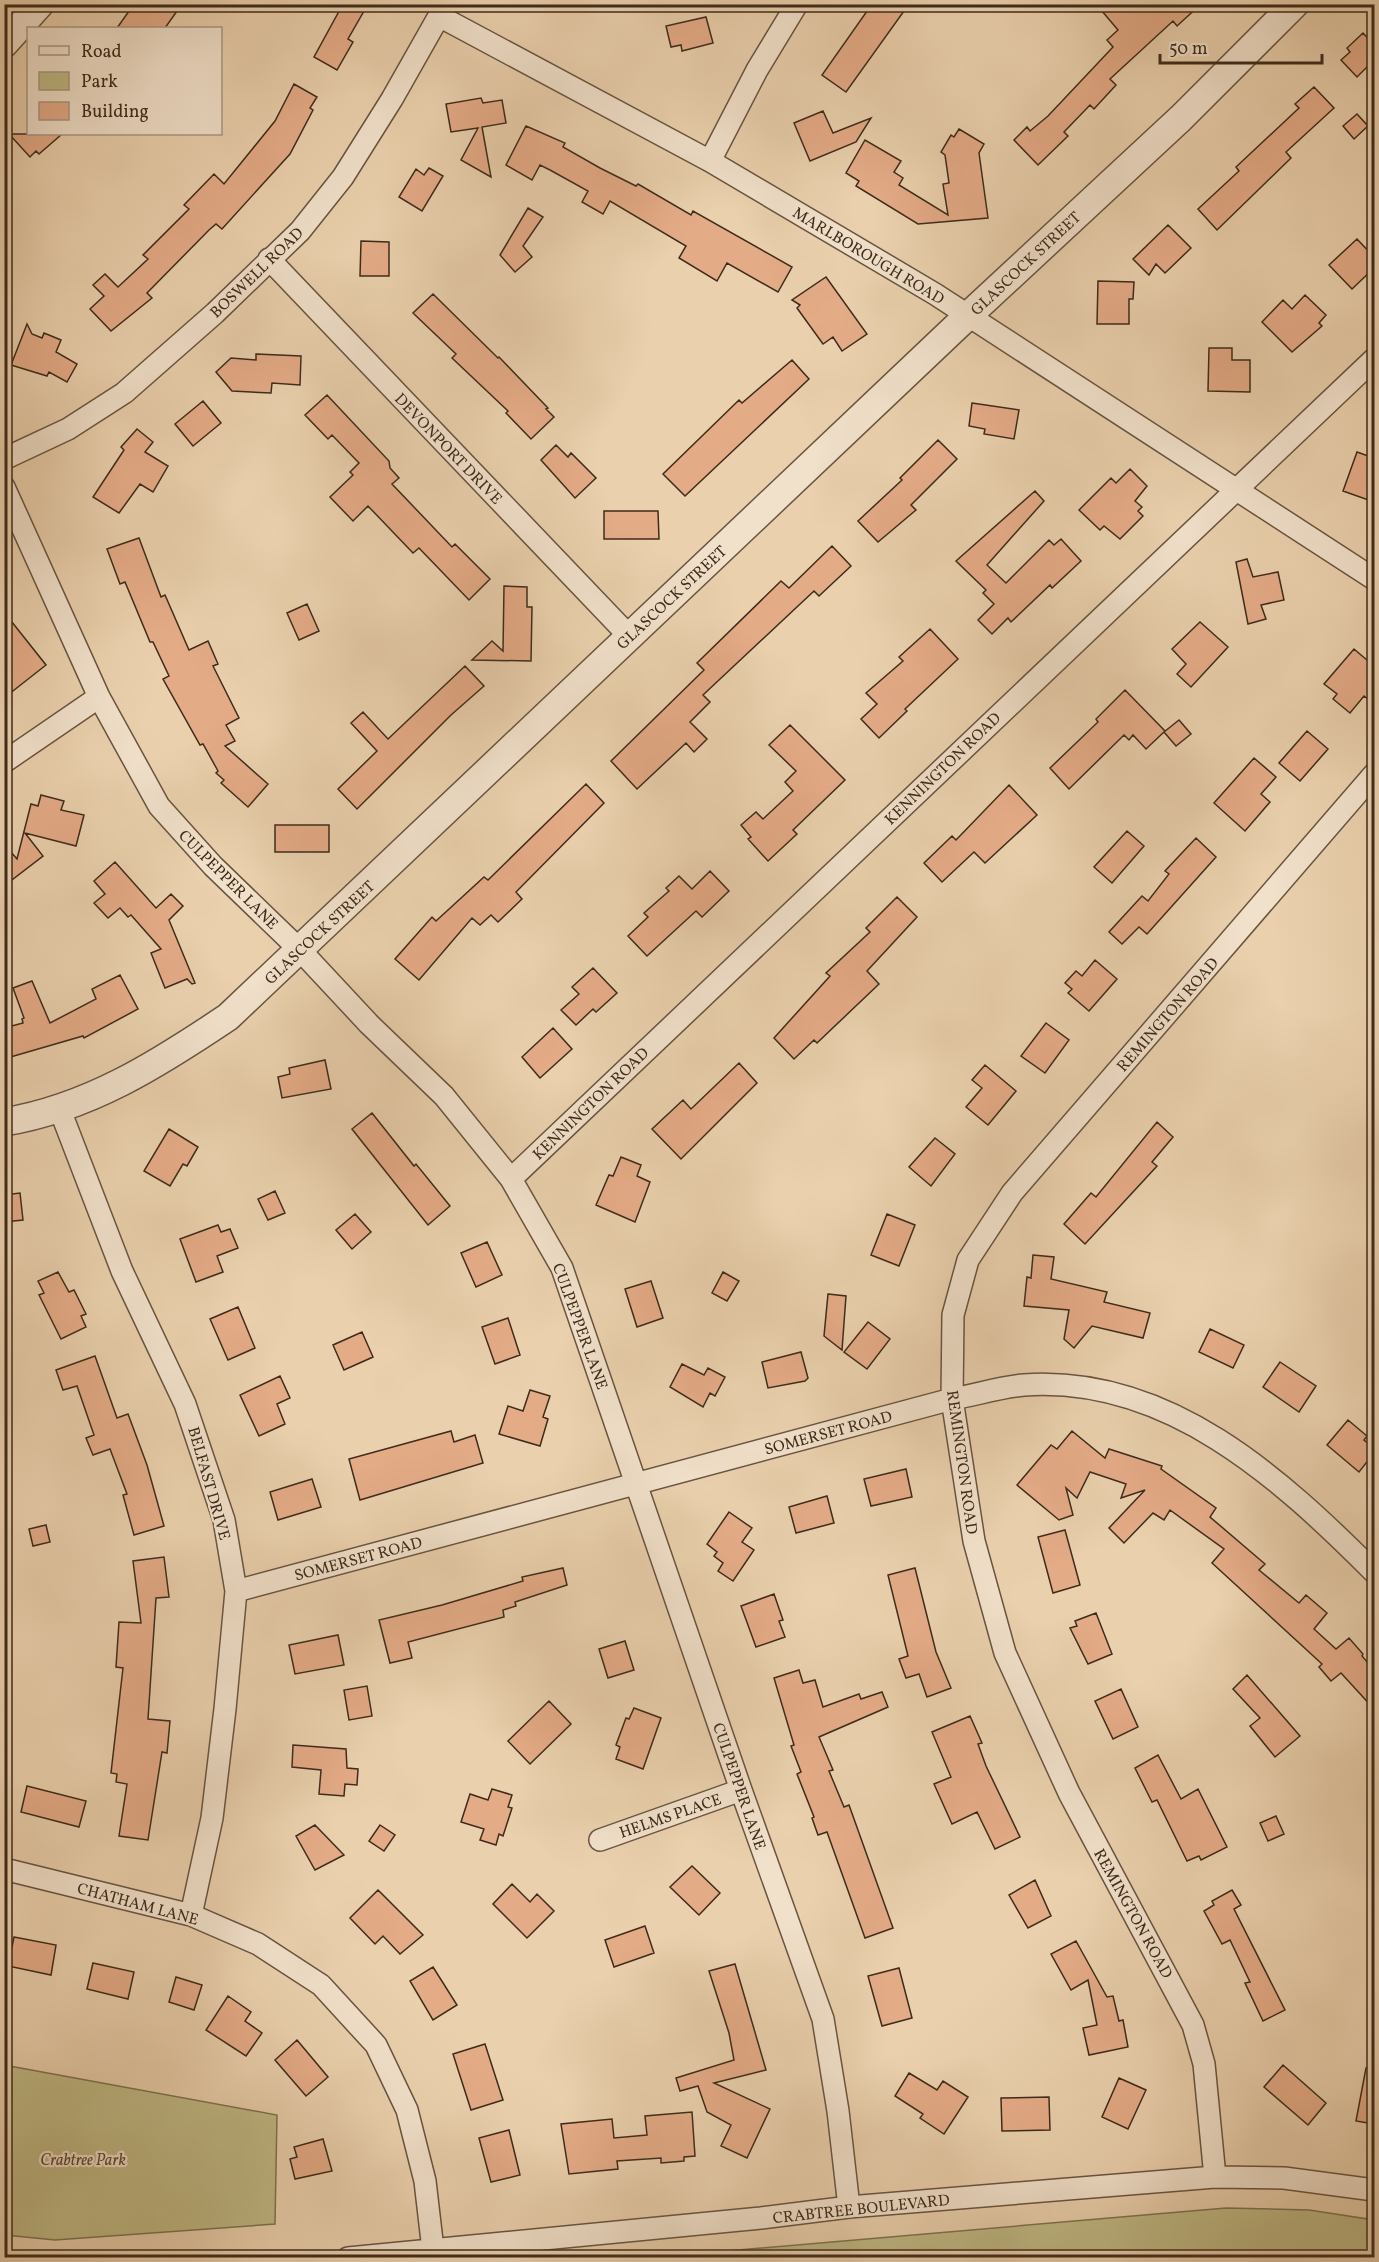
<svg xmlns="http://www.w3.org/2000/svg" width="1379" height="2262" font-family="Vollkorn,serif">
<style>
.green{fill:#bfb985;stroke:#7e7250;stroke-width:1.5}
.building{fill:#e4ab87;stroke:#3e2b1c;stroke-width:1.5}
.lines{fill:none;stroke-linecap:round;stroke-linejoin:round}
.minor-casing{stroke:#695440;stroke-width:24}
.tertiary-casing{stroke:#695440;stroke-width:30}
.minor{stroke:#f1e0ca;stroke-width:21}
.tertiary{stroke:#f1e0ca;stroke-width:27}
.labels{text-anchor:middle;stroke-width:4.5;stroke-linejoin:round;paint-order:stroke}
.street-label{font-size:16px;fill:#3e2b1c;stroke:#f1e0ca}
.park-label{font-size:16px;font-style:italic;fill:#584731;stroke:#f1e0ca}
</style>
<rect width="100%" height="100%" fill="#ead0ad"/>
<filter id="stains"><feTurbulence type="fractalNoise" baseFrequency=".00333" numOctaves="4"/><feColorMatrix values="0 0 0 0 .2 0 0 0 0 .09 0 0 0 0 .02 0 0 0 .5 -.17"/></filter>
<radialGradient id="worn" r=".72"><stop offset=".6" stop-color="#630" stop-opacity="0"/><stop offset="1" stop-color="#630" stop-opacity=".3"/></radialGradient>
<path class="green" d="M4 2065 277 2115 275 2224 55 2240 5 2235Z
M1226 2208 1309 2210 1374 2220V2257H656Z"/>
<path class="building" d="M134 4H182L165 28H117Z
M343 4H368L348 39 353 42 337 70 314 57Z
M872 4H909L846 92 822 75Z
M1096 4H1201L1177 26 1173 21 1110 79 1116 85 1094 109 1090 105 1064 132 1068 136 1038 165 1014 140 1027 127 1030 131 1048 116 1113 47 1107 40 1118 30Z
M706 17 713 43 682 51 681 45 671 47 666 26Z
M1363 33 1374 45V60L1357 77 1341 60 1350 52 1347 48Z
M294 84 317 97 310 108 313 110 290 154 222 229 216 224 209 230 147 293 152 298 111 331 90 309 104 296 93 285 105 274 118 287 148 259 143 255 189 209 184 205 214 174 224 184 275 121Z
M1314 87 1334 108 1286 152 1291 158 1217 230 1198 209 1239 171 1236 167 1299 108 1295 104Z
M481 98 483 103 502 100 506 123 482 127 491 177 461 160 478 128 451 132 446 104Z
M823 111 833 133 871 118 856 142 810 161 794 123Z
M1357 114 1368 126 1354 139 1343 126Z
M526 126 565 143 563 147 600 168 636 186 638 184 691 215 693 211 792 267 778 292 727 263 717 281 679 258 686 246 610 201 603 214 582 202 588 191 550 170 540 165 532 180 506 165Z
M959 129 984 144 979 153 988 218 918 224 856 186 859 181 846 173 865 140 901 161 894 172 903 178 899 185 948 215 943 184 949 183 945 155 941 152 951 135 954 137Z
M9 134H62L39 154 36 151 30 157Z
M429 168 443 176 422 211 399 197 416 169 424 175Z
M528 208 543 217 523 246 532 257 515 272 500 255Z
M1168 225 1191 248 1165 273 1156 264 1149 275 1133 259Z
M1357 239 1374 257V268L1352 289 1329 265Z
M361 241 389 242V276H360Z
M826 277 867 334 842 351 833 337 823 344 797 308 800 305 792 300Z
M1098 281 1134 282 1133 299H1129V324H1097Z
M433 294 498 358 499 357 548 408 546 409 554 417 531 439 506 413 508 411 452 358 456 354 413 313Z
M1305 295 1326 315 1319 323 1322 326 1292 352 1262 322 1283 300 1292 309Z
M27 324 32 334 42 338 44 333 61 340 56 352 77 364 67 382 49 372 47 376 11 365Z
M1209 348H1232V360H1250V392L1208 391Z
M256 354 301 356 300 385 272 383 271 393 232 391 216 372 231 358 256 360Z
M792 360 809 379 685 496 663 474 739 400 742 403Z
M327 395 389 461 390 468 399 478 392 484 452 547 455 544 490 579 469 600 419 548 413 553 368 506 353 521 330 497 353 475 350 472 359 463 332 435 328 439 305 415Z
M203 401 221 423 193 446 175 424Z
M972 403 1019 410 1014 439 984 434 985 429 969 426Z
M137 429 153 442 145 452 168 466 153 492 140 484 119 513 93 497 124 450 121 447Z
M938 440 957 459 911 505 916 510 878 542 858 521 902 480 900 478Z
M556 445 568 457 571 453 596 478 575 498 541 460Z
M1357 452 1374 458V502L1343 491Z
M1130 469 1147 486 1135 501 1142 507 1138 511 1143 516 1120 539 1104 526 1100 530 1079 510 1111 478 1116 483Z
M1035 491 1044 501 987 565 1006 583 1049 540 1054 545 1061 539 1081 561 1052 588 1050 585 1011 622 1008 618 992 634 978 620 994 604 983 593 986 590 956 561Z
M604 511H658L659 539H604Z
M139 538 161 597 165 595 189 650 208 641 218 664 213 666 239 718 226 725 235 741 225 746 268 784 248 807 221 783 224 780 216 773 218 771 203 744 200 745 163 679 169 676 153 642H150L125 582 120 584 107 549Z
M832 546 851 566 819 596 814 591 703 695 710 702 690 722 707 739 694 752 686 743 637 789 611 761 704 670 697 663 781 581 789 588Z
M1247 559 1253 577 1278 572 1284 600 1261 605 1266 619 1248 624 1236 562Z
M504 586 527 587V607H532L531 661 472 660 492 641 503 651Z
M307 604 319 631 299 640 287 613Z
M4 612 46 665 4 698Z
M1200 622 1228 647 1191 687 1177 674 1186 664 1172 649Z
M930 629 958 659 905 709 907 711 879 738 861 719 877 704 866 693 903 661 899 657Z
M1354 649 1374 666V704L1364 696 1350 713 1333 699 1337 694 1324 684Z
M465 666 484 686 451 715 357 809 338 789 377 751 351 723 363 712 388 739Z
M1125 690 1165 731 1146 749 1133 735 1129 740 1124 735 1069 789 1050 768 1098 722 1096 719Z
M1179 720 1191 734 1176 746 1164 732Z
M790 725 845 780 793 830 797 834 768 861 748 839 751 837 741 825 756 812 763 819 793 791 785 782 796 771 769 745Z
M1307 731 1328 749 1300 781 1279 763Z
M1254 758 1276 777 1261 794 1270 802 1245 831 1214 803Z
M586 784 604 803 516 892 522 899 498 922 491 915 480 925 472 918 419 980 395 959 432 917 436 921 484 877 488 880Z
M1009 785 1037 815 985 863 974 852 942 882 924 863 952 836 956 840Z
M41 795 64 801 61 810 84 815 76 846 25 833 43 856 4 886V844L17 859 31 804 38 806Z
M275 825H329V852H275Z
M1127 831 1144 846 1112 883 1094 867Z
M1196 838 1216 857 1147 934 1139 927 1122 944 1109 932 1142 896 1148 901 1169 874 1165 871Z
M115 862 156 908 171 894 183 906 169 920 195 983 192 984 187 979 165 988 151 953 161 949 131 915 128 917 120 908 108 918 94 903 105 894 94 881Z
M710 871 729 891 702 917 696 911 647 956 628 936 648 917 644 913 669 891 666 888 679 876 692 889Z
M897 897 917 917 867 971 879 984 817 1043 814 1040 794 1059 774 1038 830 976 826 973 870 932 866 928Z
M1095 960 1117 979 1089 1011 1068 993 1072 989 1065 983 1076 971 1082 976Z
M593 968 617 993 596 1012 593 1009 576 1025 561 1010 579 994 572 987Z
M120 975 138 1009 84 1038 83 1036 7 1058 4 1028 23 1023 22 1019 24 1018 13 988 32 981 50 1023 96 999 92 989Z
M1046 1023 1069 1040 1045 1073 1021 1056Z
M553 1028 572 1049 540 1078 522 1057Z
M325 1060 331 1089 282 1098 278 1077 290 1074 289 1068Z
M739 1063 757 1083 681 1159 652 1129 683 1100 691 1109Z
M985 1065 1016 1091 988 1125 966 1107 982 1088 972 1080Z
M372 1113 414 1166 416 1164 450 1206 428 1225 352 1129Z
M1157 1122 1173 1137 1152 1162 1157 1166 1085 1244 1064 1224 1091 1193 1096 1197Z
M169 1129 198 1147 187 1166 183 1164 170 1186 144 1171Z
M935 1138 955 1154 931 1186 909 1167Z
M621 1157 641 1165 637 1176 650 1182 635 1222 596 1205 609 1175 613 1176Z
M275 1191 285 1213 268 1220 258 1199Z
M20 1193 23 1220 4 1222V1195Z
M355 1214 371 1232 352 1249 336 1230Z
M887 1214 915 1225 899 1266 871 1255Z
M218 1225 221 1232 230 1229 238 1248 217 1256 223 1272 196 1282 180 1239Z
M487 1242 502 1275 476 1287 461 1253Z
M1033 1255 1054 1257 1051 1279 1107 1292 1104 1302 1150 1313 1143 1338 1092 1326 1074 1348 1064 1339 1069 1310 1024 1306 1027 1277 1031 1278Z
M58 1272 69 1292 74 1290 86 1314 81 1316 86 1327 61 1339 39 1295 44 1293 38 1281Z
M723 1272 739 1281 727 1301 712 1293Z
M651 1281 663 1318 637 1327 625 1289Z
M828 1294 846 1296 842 1350 824 1336Z
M238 1307 255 1348 228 1360 210 1319Z
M508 1318 520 1355 495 1364 482 1327Z
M868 1322 890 1339 867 1369 844 1352Z
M1210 1329 1244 1345 1233 1368 1199 1352Z
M362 1332 373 1357 344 1370 333 1345Z
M801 1352 808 1378 805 1381 768 1388 762 1362Z
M95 1356 117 1418 128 1414 147 1465 164 1526 134 1535 123 1495 127 1494 110 1449 93 1455 86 1438 94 1435 77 1386 63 1390 56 1370Z
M1280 1362 1316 1386 1299 1412 1263 1387Z
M682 1364 704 1375 708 1368 725 1377 715 1396 710 1393 703 1407 670 1387Z
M280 1376 290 1398 277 1404 285 1424 259 1436 240 1395Z
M530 1390 550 1396 543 1417 548 1419 540 1446 499 1434 508 1406 523 1411Z
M1348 1420 1367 1436 1364 1440 1374 1448V1453L1359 1472 1327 1445Z
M451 1431 454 1442 475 1435 483 1463 360 1500 349 1459Z
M1072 1431 1105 1458 1109 1449 1162 1466 1161 1469 1216 1508 1210 1517 1265 1564 1259 1570 1299 1603 1306 1595 1327 1613 1314 1629 1336 1649 1349 1638 1363 1654 1362 1656 1374 1670V1709L1341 1673 1331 1681 1319 1667 1322 1664 1212 1563 1224 1549 1170 1510 1164 1520 1153 1513 1124 1543 1109 1528 1145 1490 1121 1498 1126 1484 1090 1472 1077 1498 1066 1488 1073 1515 1059 1520 1017 1485 1051 1445 1057 1449Z
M906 1469 912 1497 871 1506 864 1479Z
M312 1479 321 1507 278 1520 270 1492Z
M827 1496 834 1523 796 1533 789 1507Z
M729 1512 752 1528 742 1542 754 1550 733 1581 718 1571 723 1563 714 1556 717 1552 707 1544Z
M46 1525 50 1542 33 1546 29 1529Z
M1065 1530 1080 1585 1053 1593 1038 1537Z
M164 1557 169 1597 156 1598 148 1719 170 1721 167 1753 162 1752 148 1840 119 1836 127 1784 116 1782 117 1774 111 1773 123 1668 116 1667 119 1622 141 1623 133 1561Z
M563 1568 567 1585 515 1602 516 1606 503 1610 504 1617 408 1642 412 1658 390 1663 379 1620 442 1605 523 1581 522 1577Z
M915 1568 936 1652 951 1688 927 1697 919 1674 906 1678 899 1659 908 1656 888 1575Z
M774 1594 783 1620 779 1621 785 1637 756 1647 741 1606Z
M1096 1613 1112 1654 1088 1664 1070 1628 1077 1626 1075 1621Z
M338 1635 344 1665 295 1674 289 1645Z
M625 1641 634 1670 608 1678 599 1649Z
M799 1670 803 1683 815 1680 823 1707 859 1694 861 1699 882 1692 888 1707 819 1737 833 1770 829 1771 844 1807 849 1805 893 1928 865 1938 827 1832 818 1835 812 1818 814 1817 797 1774 801 1772 791 1746 794 1745 774 1678Z
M1247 1675 1300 1736 1275 1757 1250 1726 1260 1718 1233 1689Z
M367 1686 372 1716 349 1720 344 1690Z
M1121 1689 1138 1727 1113 1739 1095 1701Z
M549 1701 571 1724 530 1764 508 1741Z
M634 1708 661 1718 643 1769 616 1759 620 1747 616 1745 626 1718 629 1719Z
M970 1716 982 1743 978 1744 986 1766 1020 1837 995 1849 977 1812 952 1824 934 1784 951 1777 932 1732Z
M293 1745 346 1749 347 1768 358 1769 357 1785 345 1784 344 1796 319 1794 321 1770 292 1767Z
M1158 1755 1181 1799 1198 1789 1227 1847 1201 1860 1199 1856 1187 1861 1157 1800 1152 1802 1135 1768Z
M27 1786 86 1801 79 1827 21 1812Z
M492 1789 512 1795 508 1807 512 1808 503 1836 499 1834 496 1845 480 1840 484 1829 461 1822 470 1794 488 1800Z
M1276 1816 1284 1834 1268 1841 1260 1823Z
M315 1825 344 1855 315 1870 296 1836Z
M380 1825 395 1835 384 1851 369 1841Z
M692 1866 720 1893 699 1915 670 1887Z
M1035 1880 1051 1916 1028 1928 1009 1895Z
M512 1884 530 1902 537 1894 554 1911 527 1938 493 1904Z
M378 1890 423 1935 400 1954 383 1936 375 1944 350 1918Z
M1232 1890 1241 1905 1234 1909 1285 2010 1263 2021 1245 1983 1250 1982 1230 1940 1222 1944 1204 1911 1214 1905 1212 1901Z
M645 1926 654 1953 614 1967 605 1940Z
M14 1937 56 1945 51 1975 8 1966Z
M1076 1941 1107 1997 1113 1996 1119 2021 1123 2020 1128 2047 1089 2055 1083 2028 1097 2025 1088 1980 1071 1990 1051 1954Z
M93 1963 134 1972 128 1999 87 1989Z
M735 1964 766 2070 714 2083 770 2109 747 2158 721 2146 731 2125 707 2112 698 2086 680 2091 676 2078 734 2060 729 2033 709 1971Z
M433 1967 457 2005 433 2020 410 1981Z
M899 1968 912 2018 882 2026 868 1976Z
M176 1977 202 1985 194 2010 169 2002Z
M228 1996 251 2012 245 2021 262 2033 246 2056 206 2030Z
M297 2040 328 2077 306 2096 275 2060Z
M485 2044 503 2100 471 2110 453 2054Z
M1283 2065 1326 2103 1308 2125 1264 2087Z
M1366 2068 1374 2069V2124L1356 2121Z
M909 2073 937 2090 943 2081 968 2097 944 2134 920 2118 923 2114 895 2096Z
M1119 2078 1146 2090 1128 2129 1102 2117Z
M1049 2097 1050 2130 1002 2131 1001 2098Z
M692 2112 695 2156 684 2157V2161L661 2163V2158L617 2161 618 2169 569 2174 561 2124 612 2119 614 2138 647 2135 645 2116Z
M509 2130 520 2175 491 2182 479 2138Z
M323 2139 332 2171 295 2179 290 2159 297 2157 294 2147Z"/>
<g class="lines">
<g class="minor-casing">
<path id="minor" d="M710 161 757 70 797 4
M269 259 630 637
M4 459 68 429 124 393 215 313 300 231 343 177 392 99 439 16 710 161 935 294 1374 579
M4 487 99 697 159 806 213 866 300 950 369 1024 444 1096 511 1179 562 1268 741 1790 823 2019 838 2111 849 2207
M4 762 99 697
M60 1110 122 1271 185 1404 224 1520 236 1591 225 1709 212 1818 191 1915
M511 1179 1374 359
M236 1591 952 1399C976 1395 1000 1387 1024 1385 1168 1375 1280 1478 1374 1572
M600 1840 741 1790
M4 1869 191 1915 258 1944 321 1985 376 2045 407 2110 425 2181 433 2250
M1215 2177 1204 2064 1193 2025 1069 1793 1005 1653 974 1541 952 1399 953 1315 968 1260 1012 1193 1374 774
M348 2258 761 2218 849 2207 1215 2177 1284 2178 1374 2190"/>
</g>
<g class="tertiary-casing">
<path id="tertiary" d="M4 44 40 4
M4 1122C89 1108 158 1064 228 1017L957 326 1181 118 1295 4"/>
</g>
<use href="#minor" class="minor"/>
<use href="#tertiary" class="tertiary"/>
</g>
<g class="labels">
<g class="street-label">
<text transform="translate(869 255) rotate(31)" y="6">MARLBOROUGH ROAD</text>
<text transform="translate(1025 263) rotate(-43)" y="6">GLASCOCK STREET</text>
<text transform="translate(256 272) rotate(-44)" y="6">BOSWELL ROAD</text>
<text transform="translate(449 448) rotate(46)" y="6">DEVONPORT DRIVE</text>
<text transform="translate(671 597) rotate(-43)" y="6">GLASCOCK STREET</text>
<text transform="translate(942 768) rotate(-44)" y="6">KENNINGTON ROAD</text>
<text transform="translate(229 879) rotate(45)" y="6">CULPEPPER LANE</text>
<text transform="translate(319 932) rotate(-43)" y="6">GLASCOCK STREET</text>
<text transform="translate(1167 1014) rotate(-49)" y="6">REMINGTON ROAD</text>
<text transform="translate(590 1103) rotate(-44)" y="6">KENNINGTON ROAD</text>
<text transform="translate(581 1326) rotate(70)" y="6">CULPEPPER LANE</text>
<text transform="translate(828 1432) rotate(-15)" y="6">SOMERSET ROAD</text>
<text transform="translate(963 1462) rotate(82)" y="6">REMINGTON ROAD</text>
<text transform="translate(210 1483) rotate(74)" y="6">BELFAST DRIVE</text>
<text transform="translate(358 1558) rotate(-15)" y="6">SOMERSET ROAD</text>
<text transform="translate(740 1786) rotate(71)" y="6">CULPEPPER LANE</text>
<text transform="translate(670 1815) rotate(-19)" y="6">HELMS PLACE</text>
<text transform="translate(138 1903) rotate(15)" y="6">CHATHAM LANE</text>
<text transform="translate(1134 1913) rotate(61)" y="6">REMINGTON ROAD</text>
<text transform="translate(861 2208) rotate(-6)" y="6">CRABTREE BOULEVARD</text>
</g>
<g class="park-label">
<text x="83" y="2165">Crabtree Park</text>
</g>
</g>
<rect width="1379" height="2262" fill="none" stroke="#ead0ad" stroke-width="24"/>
<rect x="6" y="6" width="1367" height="2250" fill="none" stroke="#3e2b1c" stroke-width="3"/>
<rect x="12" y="12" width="1355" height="2238" fill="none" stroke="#3e2b1c" stroke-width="1.5"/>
<rect x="27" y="27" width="195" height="108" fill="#f1e0ca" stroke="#a99884" stroke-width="1.5"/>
<rect x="39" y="46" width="30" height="9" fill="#f1e0ca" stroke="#a99884" stroke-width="1.5"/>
<text x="81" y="57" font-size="18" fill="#3e2b1c">Road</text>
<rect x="39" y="72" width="30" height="18" fill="#bfb985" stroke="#a99884" stroke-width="1.5"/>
<text x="81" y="87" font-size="18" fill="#3e2b1c">Park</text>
<rect x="39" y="102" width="30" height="18" fill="#e4ab87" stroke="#a99884" stroke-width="1.5"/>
<text x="81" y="117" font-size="18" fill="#3e2b1c">Building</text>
<path d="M1160 54v9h162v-9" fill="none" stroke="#3e2b1c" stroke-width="3"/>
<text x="1169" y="54" font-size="18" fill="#3e2b1c" stroke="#f1e0ca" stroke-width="4.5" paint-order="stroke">50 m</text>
<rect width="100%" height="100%" filter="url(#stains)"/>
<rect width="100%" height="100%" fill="url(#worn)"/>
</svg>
